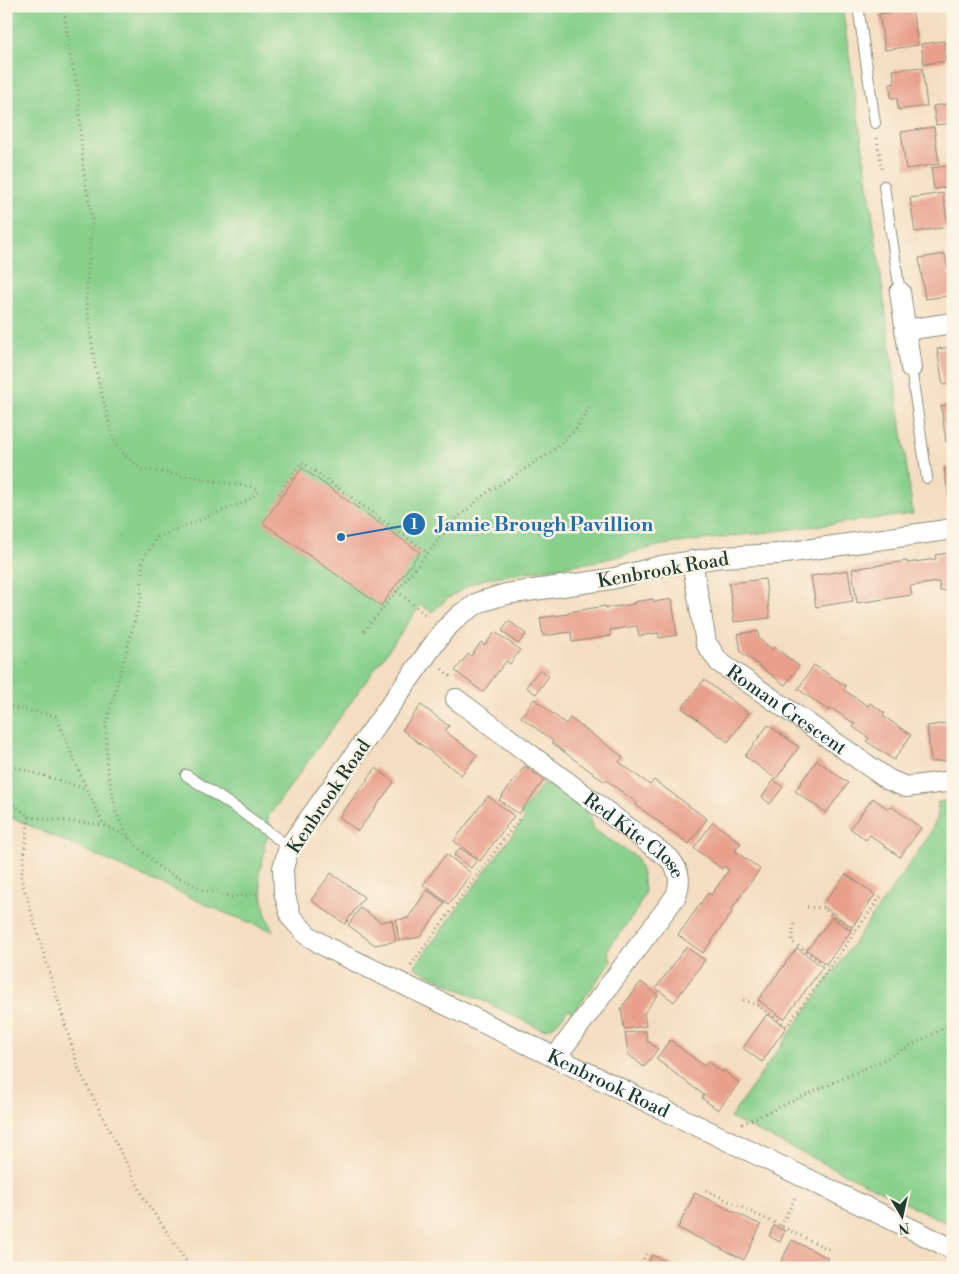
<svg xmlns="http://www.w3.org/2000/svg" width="959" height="1274" font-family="'Libre Bodoni',serif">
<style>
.green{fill:#88d08c;stroke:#548660}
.building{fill:#e8a08c}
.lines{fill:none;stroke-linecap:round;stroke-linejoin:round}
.lane-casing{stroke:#8a8d7a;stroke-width:12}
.street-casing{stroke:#8a8d7a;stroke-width:22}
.path{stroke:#8a8d7a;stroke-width:3;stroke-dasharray:1 4;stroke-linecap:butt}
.lane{stroke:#fff;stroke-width:10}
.street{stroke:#fff;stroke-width:20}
.labels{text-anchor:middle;stroke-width:5;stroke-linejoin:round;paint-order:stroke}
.street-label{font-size:19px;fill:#1f3d34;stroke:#fcf5e5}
.leader{fill:none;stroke:#1f6fb2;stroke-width:2}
.callout-dot{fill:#1f6fb2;stroke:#fcf5e5;stroke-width:2}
.mark-label{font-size:15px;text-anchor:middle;font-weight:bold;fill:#fff}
.callout-label{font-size:20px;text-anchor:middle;font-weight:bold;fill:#1f6fb2;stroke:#fcf5e5;stroke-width:5;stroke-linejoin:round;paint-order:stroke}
</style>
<rect width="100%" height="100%" fill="#fcf5e5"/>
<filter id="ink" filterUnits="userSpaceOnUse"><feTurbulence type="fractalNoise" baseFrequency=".02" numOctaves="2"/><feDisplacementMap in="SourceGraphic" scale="10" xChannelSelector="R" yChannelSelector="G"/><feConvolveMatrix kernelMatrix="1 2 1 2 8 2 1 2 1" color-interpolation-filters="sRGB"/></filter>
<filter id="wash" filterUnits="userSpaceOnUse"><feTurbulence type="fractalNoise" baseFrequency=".0096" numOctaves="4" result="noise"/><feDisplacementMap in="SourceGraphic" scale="20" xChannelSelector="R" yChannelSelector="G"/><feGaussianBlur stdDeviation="1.12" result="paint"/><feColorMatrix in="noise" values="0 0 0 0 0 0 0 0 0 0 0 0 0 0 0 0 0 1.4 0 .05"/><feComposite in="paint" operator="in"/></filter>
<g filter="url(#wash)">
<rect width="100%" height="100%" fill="#f4ddc0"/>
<path class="green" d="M6 6H842L872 211 913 514 662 545 599 561 488 578 469 585 447 599 432 612 421 605 268 817 269 824 274 828 264 843 265 851 259 874 265 912 273 931 225 913 6 815Z
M545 782 588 813 593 829 636 857 642 874 645 892 636 912 608 949 611 962 573 1013 568 1009C560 1020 556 1029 541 1029L414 967 525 818 520 814Z
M953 800V1226L730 1118 929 836 937 818 938 802Z"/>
<g id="blocks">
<path class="building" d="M912 9 918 45 885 50 879 14Z
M944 41 946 61 924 64 921 44Z
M922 67 927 106 898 110 897 98H891L890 84 895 83 893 70Z
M953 103V123L936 125 933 106Z
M934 127 939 164 906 169 901 132Z
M953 165V186L934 189 931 168Z
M943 193 948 227 915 232 910 198Z
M945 254 949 275 953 274V295L925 299 919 258Z
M953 347V383L943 385 937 349Z
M953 404V441L946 442 941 406Z
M953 467V505H950L944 468Z
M302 468 420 552 381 606 263 523Z
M953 552V589L940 591 939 582 910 586 912 595 857 603 852 569 907 561V563L936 559 935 555Z
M848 570 853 601 816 607 811 576Z
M765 579 770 618 734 622 729 583Z
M653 599 654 602 672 599 677 635 659 638V633L639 636 637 626 610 630 611 636 572 642 571 632 543 636 540 618 568 614V612L606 606V608L634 604V602Z
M509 621 526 634 518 644 502 631Z
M758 631 759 639 772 649 774 647 799 666 785 685 741 652 738 634Z
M495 632 520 650 510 664 506 661 483 692 455 671 468 654 471 656 481 642 485 645Z
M814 665 846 686 844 690 868 706 870 703 885 713 883 716 911 735 894 760 866 741 869 738 853 727 855 724 831 708 829 711 798 689Z
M540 669 549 676 536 694 526 687Z
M704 680 749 713 728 742 682 708Z
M534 699 566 724 570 718 623 757 619 762 650 785 654 780 707 819 689 844 636 805 637 803 606 780 605 782 552 743 553 741 521 717Z
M421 705 449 726 445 731 477 755 461 775 402 730Z
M953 722V760L931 762 927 726Z
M768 725 799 747 776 779 745 756Z
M817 760 848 783 826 813 795 791Z
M525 766 544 780 519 814 499 800Z
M376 768 394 782 358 831 339 817Z
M774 780 783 787 770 804 762 797Z
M488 796 514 816 480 861 454 841Z
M873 798 888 809 891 806 921 828 900 857 870 835 866 840 850 828Z
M713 822 741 843 735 851 760 869 731 910 733 911 703 953 678 935 708 893 711 895 729 870 724 866 722 869 694 848Z
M460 848 477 860 471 868 454 855Z
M446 854 471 873 449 904 423 885Z
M331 873 364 897 345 924 311 900Z
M846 874 875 895 852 927 822 905Z
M427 890 445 903 420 937 399 941 396 920 408 918Z
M360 908 381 922 392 920 396 941 375 945 348 925Z
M832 917 851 931 826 964 807 950Z
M686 947 705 960 674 1002 656 988Z
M797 948 823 967 784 1019 758 1000Z
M641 982 658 995 644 1013 646 1026 624 1029 621 1008Z
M767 1014 786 1027 762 1062 743 1048Z
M646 1031 647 1041 658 1049 644 1067 628 1054 625 1033Z
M670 1040 704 1066 708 1061 722 1072 723 1070 739 1083 718 1110 702 1098 704 1095 656 1059Z
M695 1193 761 1225 744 1260 678 1228Z
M774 1226 785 1231 780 1242 769 1236Z
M792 1240 828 1258 823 1268H778Z
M652 1255 680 1268H646Z"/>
</g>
</g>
<g filter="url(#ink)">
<use href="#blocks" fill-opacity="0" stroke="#8a8d7a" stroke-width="1"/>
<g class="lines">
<g class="lane-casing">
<path id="lane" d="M858 6 875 123
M884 186 900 292
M911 368 927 478
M186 775 239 810 289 847"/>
</g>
<g class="street-casing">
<g id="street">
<path d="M900 292 911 368"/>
<path d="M905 330 953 323"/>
<path id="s1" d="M953 529 778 554 721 557 661 566 611 579 506 594 480 602 461 614 444 630 289 847 283 868 284 892 291 917 307 935 328 948 953 1249"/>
<path id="s2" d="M692 561 706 643 719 662 889 780 906 787 953 781"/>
<path id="s3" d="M456 699 670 859C680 873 681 880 676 896L555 1058"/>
</g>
</g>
<path class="path" d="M64 6 69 52 78 89 83 168 92 218 86 300 95 367 113 439 124 455 142 469 252 487 258 491 249 500 158 537 143 559 141 598 106 725 107 767 116 813 130 839 161 869 204 890 232 897 261 894
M877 138 882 169
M279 494 302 462 428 553
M397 591 428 617
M364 631 454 521 485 494 551 452 577 428 590 406
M442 669 452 678
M6 706 56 716 86 788
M6 764 86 789 104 825 130 838
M6 798 29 817 103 825
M29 817 21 878 79 1070 145 1200 191 1268
M807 907 823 908 855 932
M794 924 792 942 829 967
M411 965 519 819
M743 1000 757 1005 787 1026 882 895
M742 1124 881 1061 948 1026 953 1022
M706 1190 832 1251
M781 1226 795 1198
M639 1268 647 1252"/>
<use href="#lane" class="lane"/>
<use href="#street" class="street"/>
</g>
</g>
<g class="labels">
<g class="street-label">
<text transform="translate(663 569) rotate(-10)" y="7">Kenbrook Road</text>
<text dy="7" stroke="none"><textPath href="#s2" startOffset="189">Roman Crescent</textPath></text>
<text transform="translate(328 796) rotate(-56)" y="7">Kenbrook Road</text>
<text dy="7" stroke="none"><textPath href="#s3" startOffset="225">Red Kite Close</textPath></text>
<text dy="7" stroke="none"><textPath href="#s1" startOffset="1224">Kenbrook Road</textPath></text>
</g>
</g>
<path class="leader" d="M341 537L414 524"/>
<g class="callout-dot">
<circle cx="341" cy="537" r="5"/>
<circle cx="414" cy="524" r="12"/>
</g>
<g class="mark-label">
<text x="414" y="529">1</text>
</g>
<g class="callout-label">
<text x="545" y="531">Jamie Brough Pavillion</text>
</g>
<rect width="959" height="1274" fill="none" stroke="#fcf5e5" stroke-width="25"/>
<g transform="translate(902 1216) rotate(171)" stroke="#fcf5e5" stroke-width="4" paint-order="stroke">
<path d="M0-4L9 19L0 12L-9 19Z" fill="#1f3d34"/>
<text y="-8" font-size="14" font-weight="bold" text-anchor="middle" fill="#1f3d34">N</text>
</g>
</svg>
